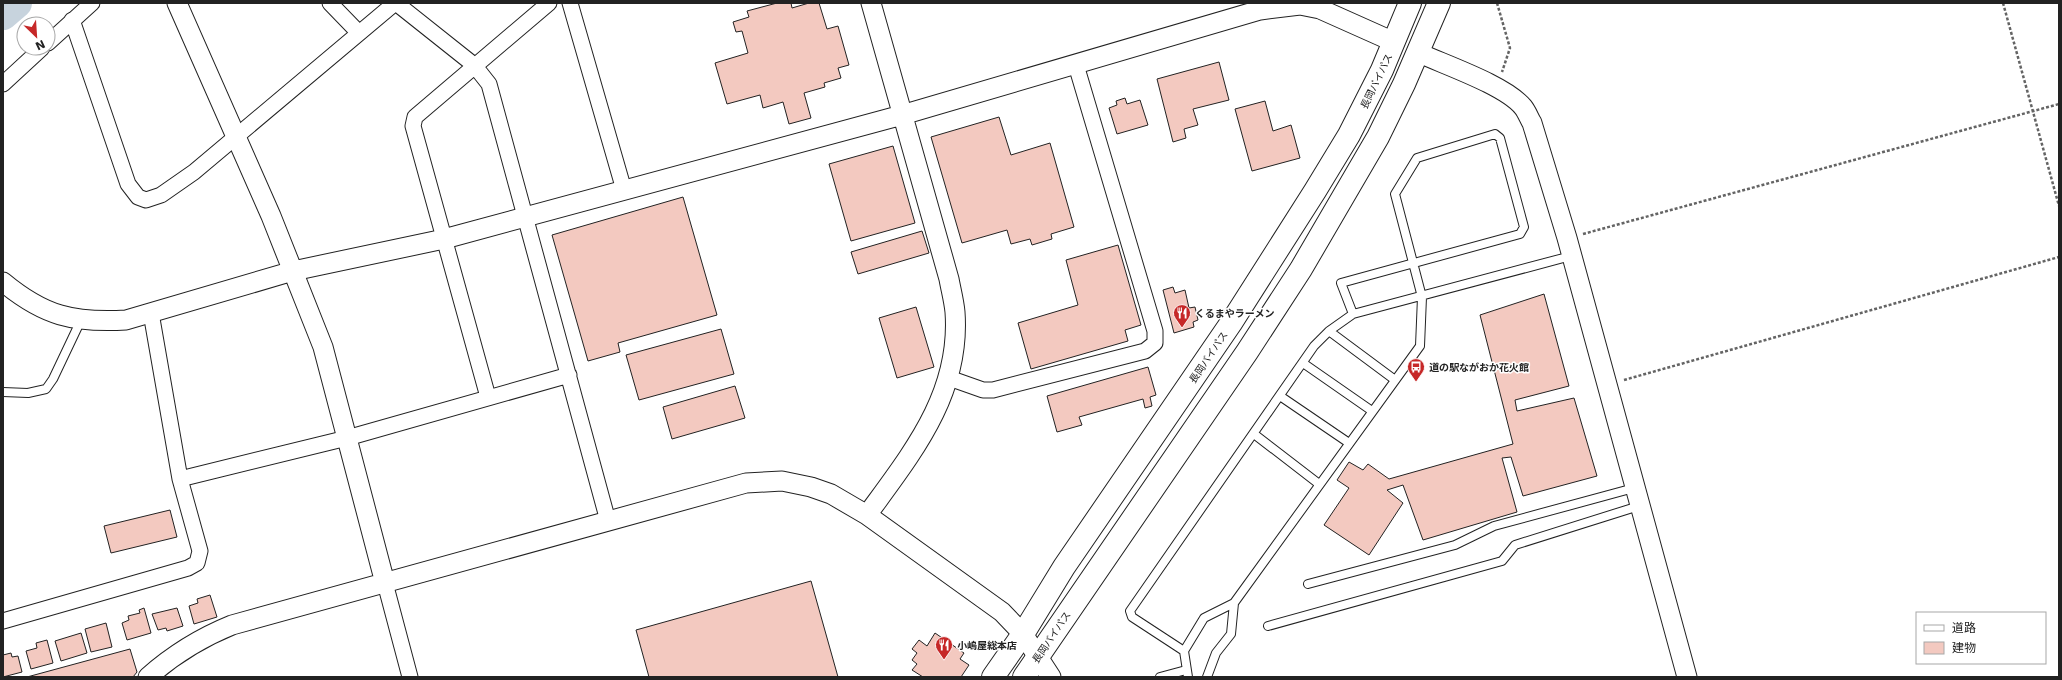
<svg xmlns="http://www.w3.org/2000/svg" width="2062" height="680" font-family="'DejaVu Sans','Noto Sans JP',sans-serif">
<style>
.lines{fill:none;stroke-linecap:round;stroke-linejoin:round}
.river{stroke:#c7d3dd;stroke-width:30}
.building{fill:#f3c9c0;stroke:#222}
.service-casing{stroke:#222;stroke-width:10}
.minor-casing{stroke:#222;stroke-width:17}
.tertiary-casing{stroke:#222;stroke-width:21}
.trunk-casing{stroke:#222;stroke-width:24}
.path{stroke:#646464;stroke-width:2.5;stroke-dasharray:3 2;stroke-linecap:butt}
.service{stroke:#fff;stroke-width:8}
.minor{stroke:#fff;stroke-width:15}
.tertiary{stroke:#fff;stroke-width:19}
.trunk{stroke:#fff;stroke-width:22}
.labels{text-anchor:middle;stroke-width:3;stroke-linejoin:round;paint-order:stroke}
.street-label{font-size:10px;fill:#222;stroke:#fff}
.poi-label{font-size:10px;font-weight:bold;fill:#222;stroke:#fff;text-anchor:start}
</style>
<rect width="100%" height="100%" fill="#fff"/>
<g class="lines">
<path class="river" d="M3 15 17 3"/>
</g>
<path class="building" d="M777 3H791L792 8 809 3H819L827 29 838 26 849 65 838 68 841 78 824 83 825 87 804 93 811 118 789 124 783 102 763 108 760 95 727 104 715 63 748 53 742 31 736 32 733 22 749 17 747 11Z
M1219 62 1229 100 1193 109 1198 125 1184 129 1186 138 1173 142 1157 79Z
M1125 98 1127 104 1140 100 1148 125 1117 134 1109 108 1117 105 1116 101Z
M1265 101 1273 131 1291 125 1300 158 1252 171 1235 109Z
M999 117 1011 155 1050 143 1074 227 1051 234 1052 239 1032 245 1030 239 1011 244 1007 230 962 243 931 137Z
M893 146 915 223 851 241 829 164Z
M683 197 717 315 618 343 620 352 588 361 552 235Z
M922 231 929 253 858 274 851 252Z
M1118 245 1141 325 1125 330 1128 341 1031 369 1018 323 1078 305 1066 260Z
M1173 287 1175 293 1185 290 1189 308 1195 307 1198 320 1193 322 1194 327 1174 333 1163 290Z
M1544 294 1569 386 1515 400 1517 411 1574 398 1597 476 1523 496 1511 457 1502 458 1517 512 1423 540 1403 485 1387 490 1403 503 1369 555 1324 525 1349 488 1337 480 1349 462 1363 470 1368 464 1389 479 1513 444 1480 315Z
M916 307 934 367 897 378 879 318Z
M721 329 734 374 639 400 626 355Z
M1148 367 1156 395 1150 397 1152 406 1145 408 1143 399 1079 417 1082 425 1057 432 1047 396Z
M735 386 745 418 672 439 663 407Z
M170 510 177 537 111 553 104 526Z
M811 581 838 677H649L636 630Z
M210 595 217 617 194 624 189 606 198 603 197 599Z
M144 608 151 633 127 640 122 623 129 620 128 616 140 613 139 610Z
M177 608 183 626 167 631 166 628 158 630 152 614Z
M106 623 112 647 91 652 85 629Z
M81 633 87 653 61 661 55 641Z
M935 633 964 653 960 659 969 665 961 677H923L912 670 917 664 912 660 917 653 912 649 919 640 927 646Z
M47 640 53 663 31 669 26 651 37 648 36 643Z
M130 649 137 672 133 677H27Z
M11 653 12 657 18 656 22 672 3 677V655Z"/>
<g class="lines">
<g class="service-casing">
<path id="service" d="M1329 331 1395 380
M1303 363 1372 411
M3 392 28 393 46 389 53 379 81 320
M1280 396 1349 443
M1254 434 1319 484
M1308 584 1455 545 1494 526 1634 488
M1268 626 1502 561 1515 545 1639 506
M1184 651 1132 617 1130 611 1314 346 1329 331 1353 314 1571 256
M1160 677 1186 670
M1188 677 1184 651 1204 618 1234 603 1420 346 1422 297 1395 194 1417 158 1495 134 1500 138 1524 227 1520 234 1341 283 1353 314
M1207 677 1216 653 1231 634 1234 603"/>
</g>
<g class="minor-casing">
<path id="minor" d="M330 3 359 33
M396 3 474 65 489 84 608 521
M570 3 624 190
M72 20 128 184 138 197 146 200 161 195 194 172 395 3
M48 43 92 3
M3 84 42 48
M949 378 983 390H993L1145 351 1155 343V331L1076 65
M488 397 413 126 415 117 549 3
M180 479 347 438 569 375
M385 583 410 677
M3 621 188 568 197 563 200 551 180 479 151 313"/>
</g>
<g class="tertiary-casing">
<path id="tertiary" d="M177 3 271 216 323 347 385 583
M1417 52C1445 65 1505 85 1523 107 1527 112 1529 118 1532 123L1567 238 1687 677
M3 282C44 316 73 323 126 320L293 271 444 239 902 115 1260 10 1300 5 1320 9 1394 42
M867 515C912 453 961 394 955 312 954 301 951 290 949 279L871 3
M148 677C174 654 200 638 232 625L746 483 782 481 811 487 831 494 867 515 1002 612 1023 634 1051 677"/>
</g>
<g class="trunk-casing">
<path id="trunk" d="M993 677 1023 634 1064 567 1231 323 1315 191 1349 135 1382 70 1410 3
M1024 677 1247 352 1301 269 1378 137 1404 84 1439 3"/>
</g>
<path class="path" d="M1497 3 1510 48 1502 72
M2003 3 2059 206
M1583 234 2059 104
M1624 380 2059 257"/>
<use href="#service" class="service"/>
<use href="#minor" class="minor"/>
<use href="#tertiary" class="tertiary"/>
<use href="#trunk" class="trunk"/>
</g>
<defs>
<g id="restaurant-pin" transform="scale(0.9)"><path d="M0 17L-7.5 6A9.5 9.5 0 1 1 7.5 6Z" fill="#c62828" stroke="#fff"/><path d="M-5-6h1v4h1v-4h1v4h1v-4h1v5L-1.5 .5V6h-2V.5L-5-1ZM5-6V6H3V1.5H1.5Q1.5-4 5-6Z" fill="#fff"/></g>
<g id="bus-pin" transform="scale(0.9)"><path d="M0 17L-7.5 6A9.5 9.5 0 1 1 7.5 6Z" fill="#c62828" stroke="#fff"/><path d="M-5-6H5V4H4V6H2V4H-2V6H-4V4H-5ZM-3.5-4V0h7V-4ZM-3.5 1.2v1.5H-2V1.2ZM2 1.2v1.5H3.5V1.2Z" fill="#fff"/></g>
</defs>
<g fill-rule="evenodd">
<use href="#restaurant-pin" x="1182" y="313"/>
<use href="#bus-pin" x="1416" y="367"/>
<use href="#restaurant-pin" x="944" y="645"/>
</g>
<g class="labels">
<g class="street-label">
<text transform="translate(1376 81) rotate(-64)" y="4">長岡バイパス</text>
<text transform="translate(1208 357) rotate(-56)" y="4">長岡バイパス</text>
<text transform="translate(1051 637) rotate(-56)" y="4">長岡バイパス</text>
</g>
<g class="poi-label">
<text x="1195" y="317">くるまやラーメン</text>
<text x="1429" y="371">道の駅ながおか花火館</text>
<text x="957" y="649">小嶋屋総本店</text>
</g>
</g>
<rect width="2062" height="680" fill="none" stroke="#222222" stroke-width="8"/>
<rect x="1916" y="612" width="130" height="52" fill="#ffffff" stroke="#a7a7a7"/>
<rect x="1924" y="625" width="20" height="6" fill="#ffffff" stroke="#a7a7a7"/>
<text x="1952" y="632" font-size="12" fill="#222222">道路</text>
<rect x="1924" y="642" width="20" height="12" fill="#f3c9c0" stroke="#a7a7a7"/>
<text x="1952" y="652" font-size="12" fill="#222222">建物</text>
<g transform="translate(36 36) rotate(155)"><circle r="19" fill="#ffffff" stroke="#a7a7a7"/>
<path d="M0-3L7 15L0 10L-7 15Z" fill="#c62828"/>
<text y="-6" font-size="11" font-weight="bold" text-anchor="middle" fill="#222222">N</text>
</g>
</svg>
